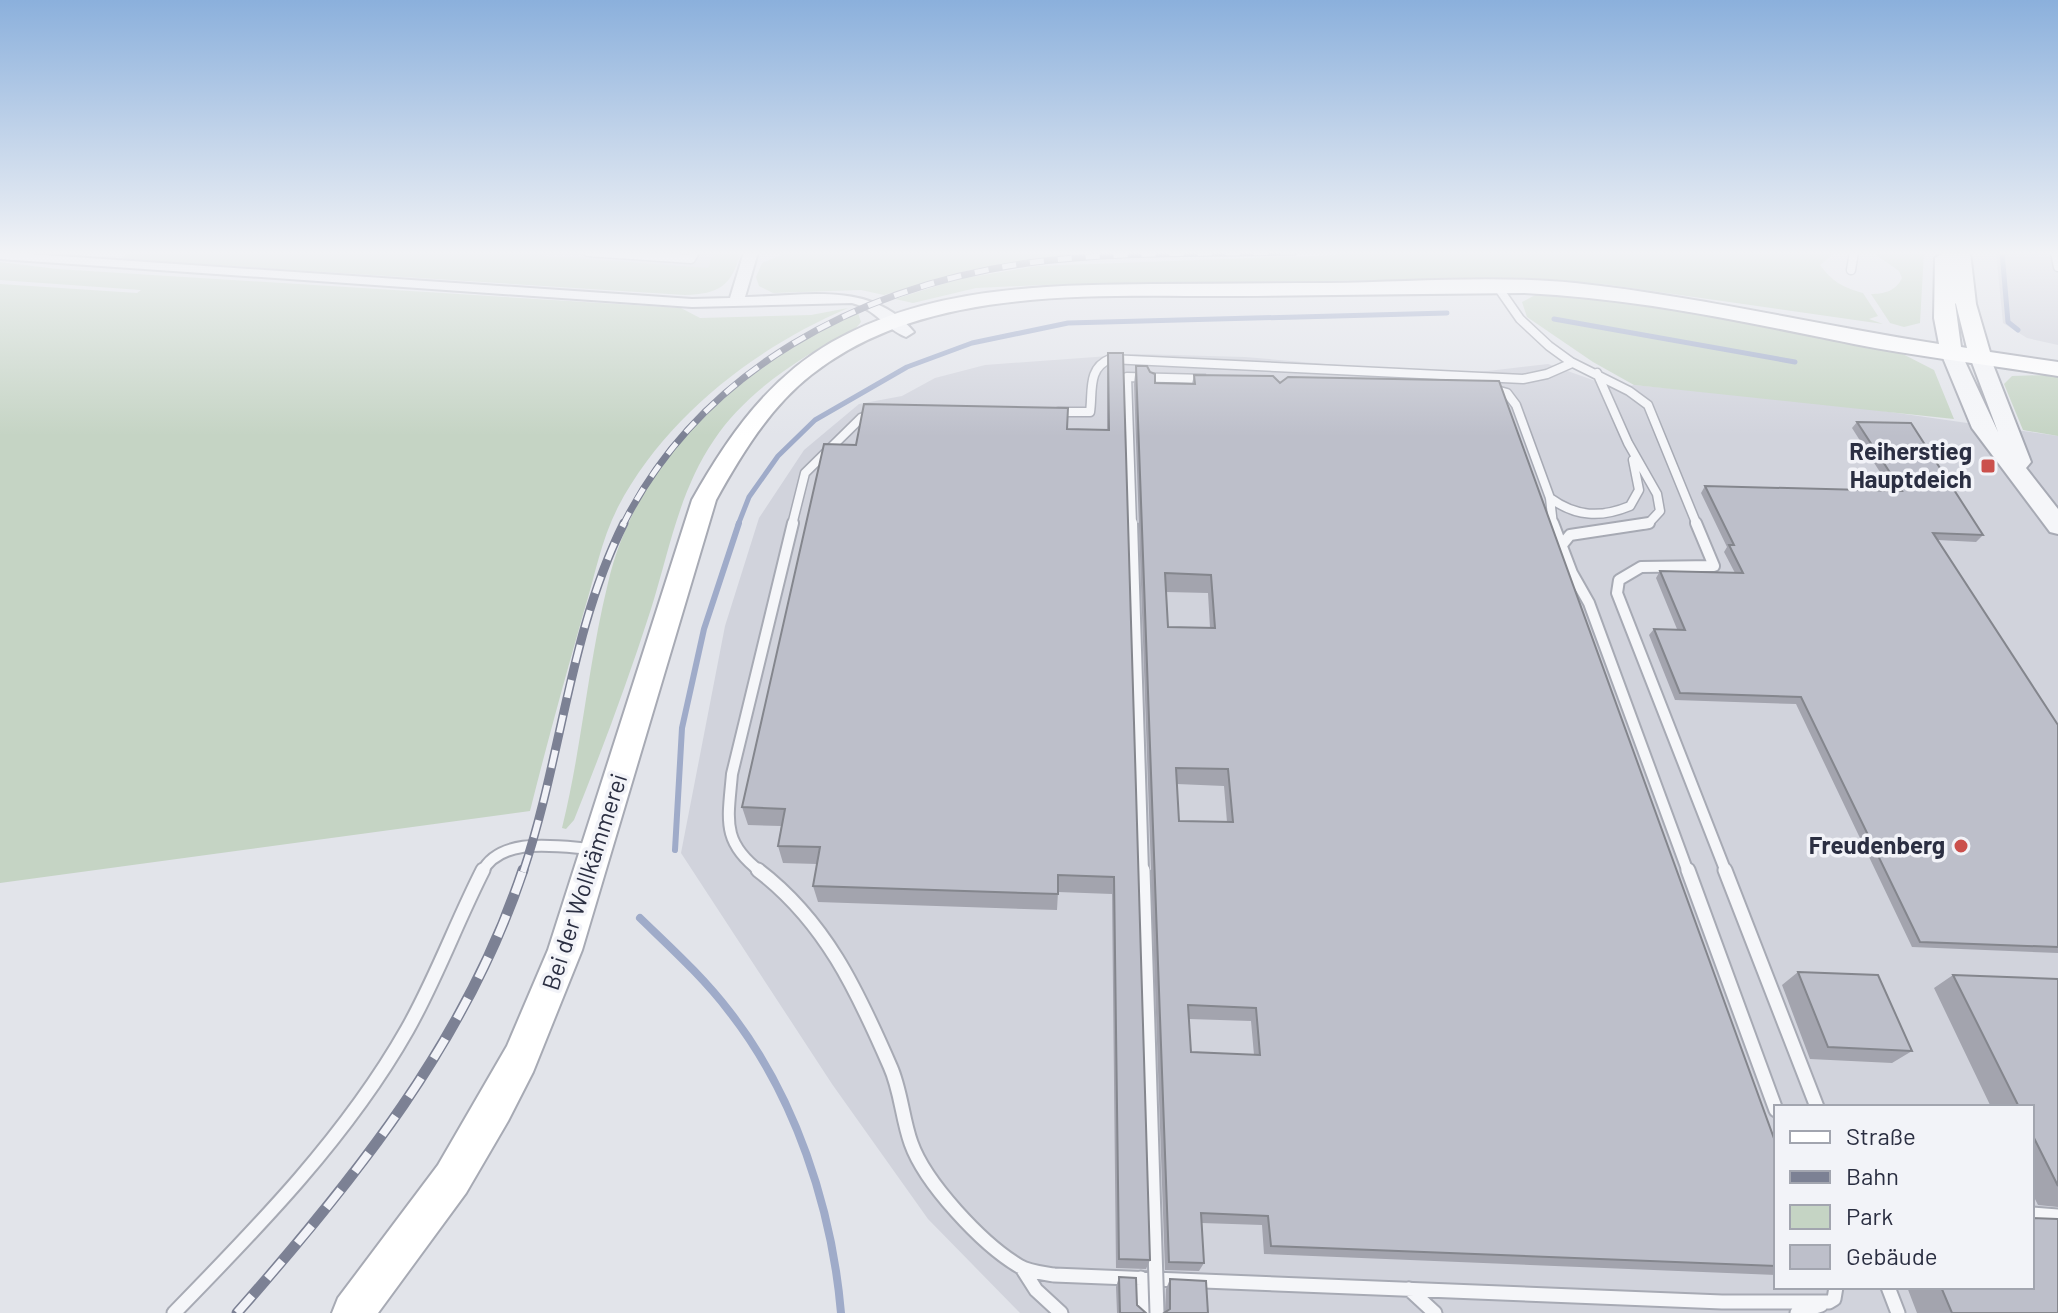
<svg xmlns="http://www.w3.org/2000/svg" width="2058" height="1313" font-family="Barlow,sans-serif">
<style>
.built{fill:#d1d3dc;fill-rule:evenodd}
.green{fill:#c5d4c4}
.lines{fill:none;stroke-linecap:round;stroke-linejoin:round}
.stream-far2{stroke:#9fabc9;stroke-width:5}
.stream-far1{stroke:#9fabc9;stroke-width:6}
.stream{stroke:#9fabc9;stroke-width:8}
.service-far2-casing{stroke:#a7aab4;stroke-width:11}
.service-far1-casing{stroke:#a7aab4;stroke-width:14}
.service-casing{stroke:#a7aab4;stroke-width:17}
.minor-casing{stroke:#a7aab4;stroke-width:4}
.tertiary-casing{stroke:#a7aab4;stroke-width:4}
.secondary-casing{stroke:#a7aab4;stroke-width:4}
.service-far2{stroke:#f5f6f9;stroke-width:8}
.service-far1{stroke:#f5f6f9;stroke-width:10}
.service{stroke:#f5f6f9;stroke-width:13}
.minor{fill:#f5f6f9;fill-rule:evenodd}
.tertiary{fill:#f5f6f9;fill-rule:evenodd}
.secondary{fill:#fff;fill-rule:evenodd}
.rail-far2-casing{stroke:#7c8194;stroke-width:7}
.rail-far1-casing{stroke:#7c8194;stroke-width:9}
.rail-casing{stroke:#7c8194;stroke-width:11}
.rail-far2{stroke:#f2f3f8;stroke-width:5;stroke-dasharray:14;stroke-linecap:butt}
.rail-far1{stroke:#f2f3f8;stroke-width:6;stroke-dasharray:18;stroke-linecap:butt}
.rail{stroke:#f2f3f8;stroke-width:8;stroke-dasharray:23;stroke-linecap:butt}
.service-bridge-far2-casing{stroke:#a7aab4;stroke-width:11;stroke-linecap:butt}
.service-bridge-far1-casing{stroke:#a7aab4;stroke-width:14;stroke-linecap:butt}
.service-bridge-casing{stroke:#a7aab4;stroke-width:17;stroke-linecap:butt}
.service-bridge-far2{stroke:#f5f6f9;stroke-width:8}
.service-bridge-far1{stroke:#f5f6f9;stroke-width:10}
.service-bridge{stroke:#f5f6f9;stroke-width:13}
.wall{fill:#a3a4ae;fill-rule:evenodd}
.building{fill:#bdbfca;stroke:#84868d;stroke-width:2;fill-rule:evenodd}
.poi-dot{fill:#cb504c;stroke:#f2f3f8;stroke-width:3}
.labels{text-anchor:middle;stroke-width:7;stroke-linejoin:round;paint-order:stroke}
.poi-label{font-size:24px;font-weight:bold;fill:#2b2f42;stroke:#f2f3f8;text-anchor:end}
.street-label{font-size:24px;fill:#2b2f42;stroke:#f2f3f8}
</style>
<rect width="100%" height="100%" fill="#e2e4ea"/>
<path class="built" d="M353 252H728L720 275Z
M1996 252H2058V345L2027 338 2003 323Z
M1137 354 1245 357 1454 375 1548 364 1618 389 1634 385 1834 404 2058 436V1313H1020L928 1219 832 1084 681 853 725 626 759 518 804 450 859 404 902 396 935 378 985 365ZM1776 1107H2032V1287H1776Z"/>
<path class="green" d="M129 252H492L708 268 714 252H741C731 286 720 294 685 295L121 259Z
M789 252H1187L1063 256 970 270 884 295 861 290 773 293 759 286 756 277 762 263Z
M1416 252H1835L1820 265C1833 282 1842 287 1863 293L1878 316 1869 319 1883 324 1603 284 1528 278 1041 285 976 288 913 303 895 299 959 279 1037 266Z
M1872 252H1924L1920 323 1904 327 1890 323 1871 294C1884 294 1896 291 1902 278L1899 271Z
M0 262 57 269 681 308 700 318 811 315 848 308C755 348 666 416 618 507 601 540 595 576 584 611 565 678 547 743 530 811L0 883V284L137 293 141 290 0 280Z
M1539 293 1621 300 1895 350 1934 370 1954 419 1634 385 1593 362 1527 317 1522 302Z
M858 313 861 322 856 328C804 355 747 390 714 440 679 491 669 552 651 609 628 681 602 750 574 820L566 829 562 828C582 747 588 664 608 583 638 455 741 364 858 313Z
M2044 375 2058 377V436L2023 430 2004 384 2012 376Z"/>
<g class="lines">
<path class="stream-far2" d="M2002 252 2008 322 2018 330
M1554 319 1795 362
M738 525 749 497 778 456 815 420 907 367 972 343 1068 323 1447 313"/>
<path class="stream-far1" d="M675 850 682 728 704 629 739 523"/>
<path class="stream" d="M640 918C671 948 703 977 729 1011 795 1095 832 1208 841 1313"/>
<g class="service-far2-casing">
<path id="service-far2" d="M588 252 691 259 695 252
M2058 253H2055L2058 267
M1851 270 1854 252
M1497 286 1520 319 1549 346 1571 362 1629 391 1648 405 1697 525
M1597 373 1628 443 1657 494 1660 511 1648 524 1639 525
M1489 388 1507 393 1516 405 1550 498 1553 525
M1058 412H1090C1093 392 1087 368 1110 359L1523 379 1547 374 1572 363
M1550 498C1576 517 1601 518 1630 506L1639 490 1633 460
M792 525 805 473 861 418 874 413"/>
</g>
<g class="service-far1-casing">
<path id="service-far1" d="M1553 523 1572 573 1589 603 1688 872
M1696 523 1714 566 1641 567 1619 580 1617 593 1726 872
M1561 546 1570 535 1649 523
M482 872C501 835 560 847 593 849
M761 872C721 842 728 820 732 774L793 523"/>
</g>
<g class="service-casing">
<path id="service" d="M758 870C825 921 857 990 890 1066 901 1090 902 1118 911 1143 925 1183 982 1244 1019 1266 1029 1272 1043 1273 1054 1275L1722 1302H1829L1834 1299 1836 1287
M1688 870 1776 1110
M1725 870 1817 1107
M2032 1214 2058 1216
M1022 1268 1036 1290 1061 1313
M1141 1278 1143 1313
M1888 1287 1898 1313
M1409 1289 1435 1313
M174 1313C258 1227 347 1136 407 1030 436 979 456 923 483 870
M1797 1313 1821 1305"/>
</g>
<g class="minor-casing">
<path id="minor" d="M0 252 692 299 730 298 744 252H758L745 297C804 296 872 280 914 332L906 337C886 329 875 309 852 303L692 307 0 259Z"/>
</g>
<g class="tertiary-casing">
<path id="tertiary" d="M1951 347 1961 353 1998 432 1970 357 1980 351 1990 357 2031 462 2026 468 2058 509V534L2050 532 1972 428 1941 353Z"/>
</g>
<g class="secondary-casing">
<path id="secondary" d="M1945 252H1970L1976 304 1990 352 2058 362V376C1990 365 1921 357 1854 344 1745 322 1636 298 1524 293 1429 294 1334 295 1239 296 1100 297 926 283 811 375 770 407 741 455 716 500L582 950 533 1072 508 1121 466 1193 378 1313H332L338 1298 438 1165 507 1046 548 950 692 500C728 436 768 379 832 342 929 287 1043 285 1152 284 1210 284 1268 283 1326 283 1408 282 1493 275 1575 283 1697 296 1817 325 1939 344L1934 318 1935 258ZM1955 303 1956 304 1967 348 1961 347Z"/>
</g>
<use href="#service-far2" class="service-far2"/>
<use href="#service-far1" class="service-far1"/>
<use href="#service" class="service"/>
<use href="#minor" class="minor"/>
<use href="#tertiary" class="tertiary"/>
<use href="#secondary" class="secondary"/>
<g class="rail-far2-casing">
<path id="rail-far2" d="M623 525C700 370 861 286 1028 263 1116 251 1206 254 1294 252"/>
</g>
<g class="rail-far1-casing">
<path id="rail-far1" d="M523 872C562 757 569 633 624 523"/>
</g>
<g class="rail-casing">
<path id="rail" d="M237 1313C355 1179 466 1041 523 870"/>
</g>
<use href="#rail-far2" class="rail-far2"/>
<use href="#rail-far1" class="rail-far1"/>
<use href="#rail" class="rail"/>
<g class="service-bridge-far2-casing">
<path id="service-bridge-far2" d="M1132 525 1127 377 1206 379"/>
</g>
<g class="service-bridge-far1-casing">
<path id="service-bridge-far1" d="M1132 523 1143 872"/>
</g>
<g class="service-bridge-casing">
<path id="service-bridge" d="M1143 870 1157 1313"/>
</g>
<use href="#service-bridge-far2" class="service-bridge-far2"/>
<use href="#service-bridge-far1" class="service-bridge-far1"/>
<use href="#service-bridge" class="service-bridge"/>
</g>
<path class="wall" d="M1108 353 1150 1260 1146 1269 1116 1268 1112 894 1058 892 1057 910 818 902 813 886 817 864 783 863 778 846 781 826 748 825 742 807 856 445 1067 429 1107 430V373Z
M1136 366 1155 383 1192 384 1194 375 1776 1144V1275L1264 1254 1262 1225 1202 1223 1204 1263 1199 1271 1165 1270 1134 384ZM1166 592 1208 593 1210 628 1168 627ZM1177 784 1224 786 1227 822 1179 821ZM1189 1019 1251 1021 1254 1055 1191 1052Z
M1857 422 1983 535 1976 542 1938 540 2058 725V953L1912 947 1796 704 1675 700 1649 635 1654 629H1677L1656 578 1660 571 1735 573 1724 552 1727 547 1701 493 1705 486 1892 491 1852 428Z
M1798 972 1912 1051 1892 1063 1810 1059 1782 985Z
M1953 975 2058 979V1207L2038 1205 2032 1193V1107H1991L1934 988Z
M1119 1277 1137 1305 1146 1313H1117L1116 1287Z
M1170 1279 1206 1281 1165 1312 1166 1289Z
M1907 1287H2032L2058 1313H1917Z"/>
<path class="building" d="M1108 353H1123L1150 1260 1119 1259 1114 877 1058 875V894L813 886 820 847 778 846 785 809 742 807 824 444 856 445 864 404 1068 408 1067 429 1109 430Z
M1136 366H1147L1150 372 1155 374V383L1195 384 1194 375 1273 376 1280 383 1288 377 1499 381 1776 1144V1266L1271 1246 1268 1216 1201 1213 1204 1263 1169 1262ZM1165 573 1211 575 1215 628 1168 627ZM1176 768 1228 769 1233 822 1179 821ZM1188 1005 1256 1008 1260 1055 1191 1052Z
M1857 422 1911 423 1983 535 1933 533 2058 725V947L1920 942 1801 697 1680 693 1654 629 1685 630 1660 571 1743 573 1729 545H1734L1705 486 1902 491Z
M1798 972 1878 975 1912 1051 1828 1047Z
M1953 975 2058 979V1186L2032 1134V1107H2019Z
M2032 1218 2058 1219V1313H1952L1941 1287H2032Z
M1119 1277 1136 1278 1137 1305 1146 1313H1120Z
M1170 1279 1206 1281 1208 1313H1164L1170 1309Z"/>
<linearGradient id="sky" x2="0" y2="1"><stop stop-color="#8bb0dc"/><stop offset="0.58" stop-color="#f2f3f6"/><stop offset="1" stop-color="#f2f3f6" stop-opacity="0"/></linearGradient>
<rect width="2058" height="436" fill="url(#sky)"/>
<g class="poi-dot">
<rect x="1980" y="458" width="16" height="16" rx="4"/>
<circle cx="1961" cy="846" r="8"/>
</g>
<g class="labels">
<g class="poi-label">
<text x="1972" y="460">Reiherstieg<tspan x="1972" dy="28">Hauptdeich</tspan></text>
<text x="1945" y="854">Freudenberg</text>
</g>
<g class="street-label">
<text transform="translate(585 882) rotate(-72)" y="8">Bei der Wollkämmerei</text>
</g>
</g>
<rect x="1774" y="1105" width="260" height="184" fill="#f2f3f8" stroke="#a2a5af" stroke-width="2"/>
<rect x="1790" y="1131" width="40" height="12" fill="#ffffff" stroke="#a2a5af" stroke-width="2"/>
<text x="1846" y="1145" font-size="24" fill="#2b2f42">Straße</text>
<rect x="1790" y="1171" width="40" height="12" fill="#7c8194" stroke="#a2a5af" stroke-width="2"/>
<text x="1846" y="1185" font-size="24" fill="#2b2f42">Bahn</text>
<rect x="1790" y="1205" width="40" height="24" fill="#c5d4c4" stroke="#a2a5af" stroke-width="2"/>
<text x="1846" y="1225" font-size="24" fill="#2b2f42">Park</text>
<rect x="1790" y="1245" width="40" height="24" fill="#bdbfca" stroke="#a2a5af" stroke-width="2"/>
<text x="1846" y="1265" font-size="24" fill="#2b2f42">Gebäude</text>
</svg>
